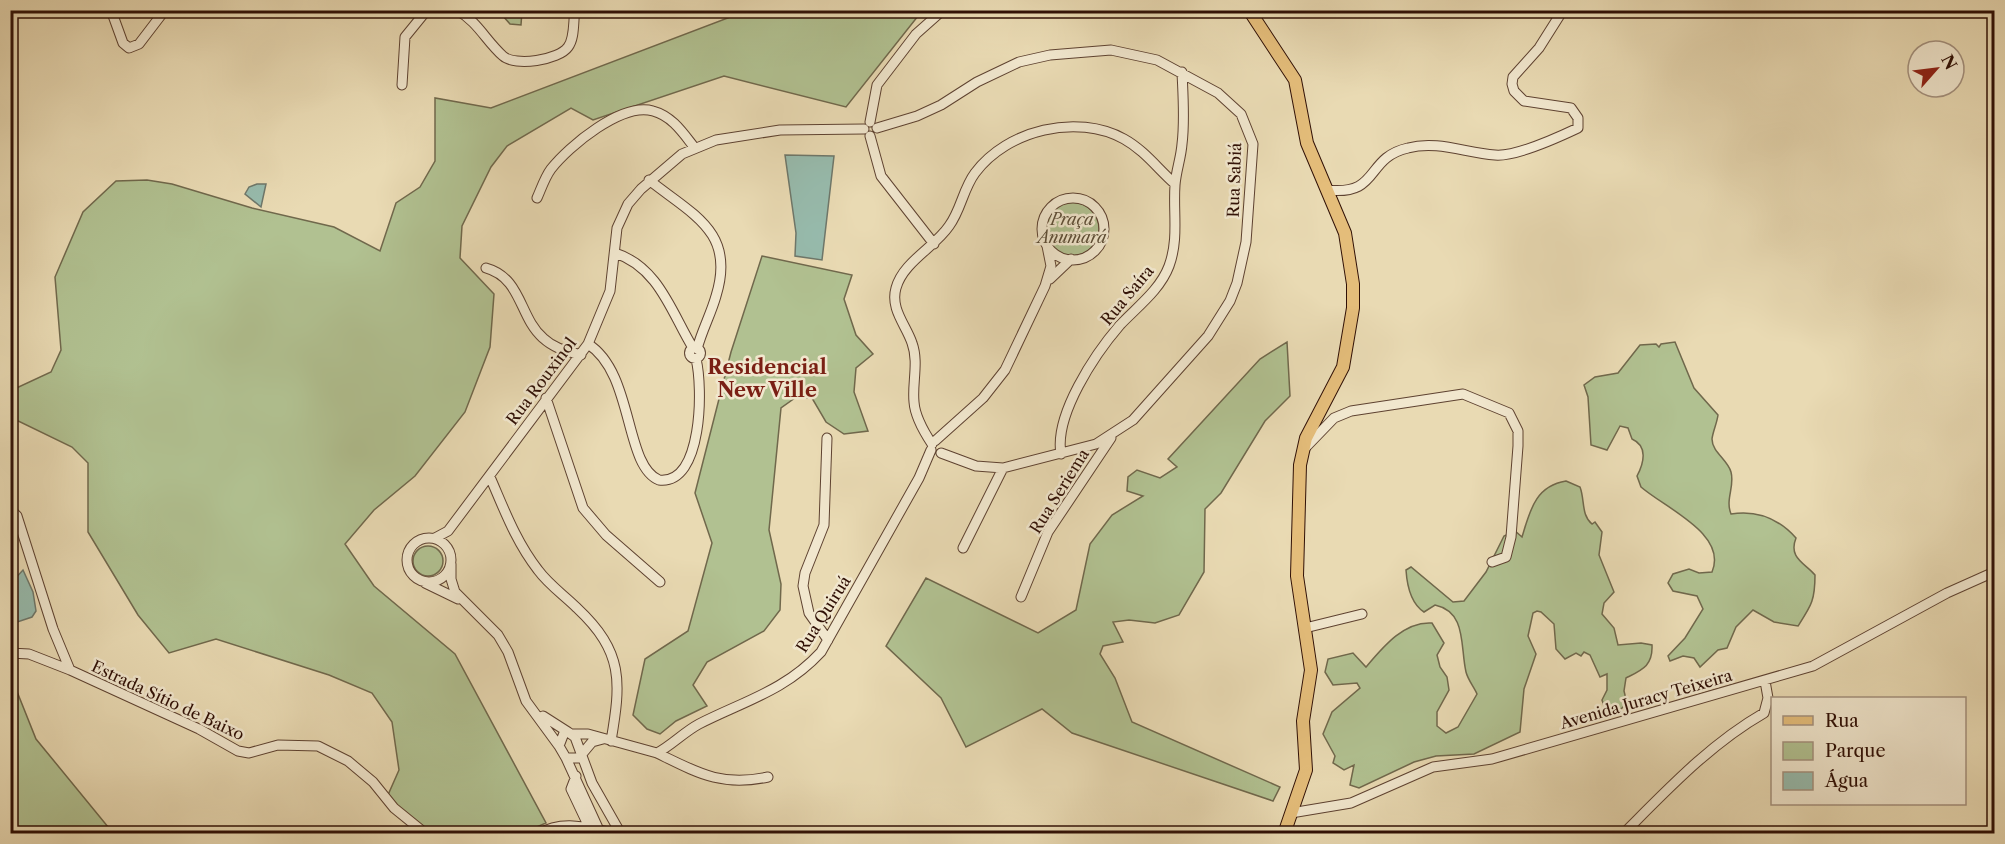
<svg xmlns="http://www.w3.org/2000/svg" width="2005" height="844" font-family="'Libre Caslon Text',serif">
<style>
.green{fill:#b1c191;stroke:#70684c;stroke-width:1.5}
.water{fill:#97bbad;stroke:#6e776a;stroke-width:1.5}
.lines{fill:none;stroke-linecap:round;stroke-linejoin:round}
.minor-casing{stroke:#5e4231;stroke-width:11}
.major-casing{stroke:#301006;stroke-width:14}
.minor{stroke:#f1e7ce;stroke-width:9}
.major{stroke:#e4bd7a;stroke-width:12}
.labels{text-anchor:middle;stroke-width:5;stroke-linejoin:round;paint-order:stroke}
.street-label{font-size:16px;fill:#301006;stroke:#f1e7ce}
.park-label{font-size:16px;font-style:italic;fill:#5d4e37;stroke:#f1e7ce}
.quarter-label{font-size:20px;font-weight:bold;fill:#7a1f14;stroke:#f1e7ce}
</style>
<rect width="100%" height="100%" fill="#e9dab3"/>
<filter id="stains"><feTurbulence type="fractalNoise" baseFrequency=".00333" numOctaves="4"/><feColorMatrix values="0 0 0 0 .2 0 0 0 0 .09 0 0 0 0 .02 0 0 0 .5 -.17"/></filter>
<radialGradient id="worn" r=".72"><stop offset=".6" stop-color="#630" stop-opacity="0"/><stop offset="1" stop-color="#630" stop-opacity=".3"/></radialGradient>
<path class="green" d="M502 11H522L521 25 510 24 502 15Z
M746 11H922L846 107 724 76 593 120 571 108 507 146 491 167 462 226 460 258 494 294 490 347 465 412 415 476 374 510 345 544 374 586 455 654 546 823 523 833H427L414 827 388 795 399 770 392 722 372 693 329 675 216 639 169 653 138 615 88 532V463L72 447 12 418 10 391 51 372 61 350 55 277 83 212 116 181 147 180 172 184 252 208 334 227 380 251 396 203 420 187 435 161V98L491 108Z
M1045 229a27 27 0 1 1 54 0a27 27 0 1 1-54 0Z
M762 256 852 275 844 299 856 335 873 354 856 368 854 392 868 431 844 434 826 422 812 398H795L781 408 769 530 781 584 780 610 764 631 707 662 693 685 707 706 676 721 660 734 647 729 633 715 645 659 688 631 712 543 695 493 731 352Z
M1287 342 1290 396 1265 421 1221 493 1205 509 1204 572 1179 615 1155 623 1129 620 1113 622 1123 642 1103 646 1100 654 1115 678 1132 722 1280 787 1273 801 1072 733 1042 709 966 747 941 698 886 646 926 578 1038 633 1076 610 1090 544 1112 515 1143 496 1127 491 1128 477 1137 470 1160 478 1177 467 1168 459 1260 359Z
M1675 342 1694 388 1718 415C1717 423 1713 431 1712 439 1712 452 1728 460 1731 472 1735 487 1725 499 1731 514 1756 510 1778 518 1796 538 1788 558 1805 563 1815 575 1815 601 1811 606 1798 626L1774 622 1753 610 1736 627 1727 648 1718 650 1700 667 1694 658 1683 656 1670 661 1668 656 1685 638 1703 609 1697 596 1673 591 1668 583 1673 574 1689 569 1699 573 1712 572C1728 534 1665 508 1641 487L1637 476C1644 463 1648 446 1632 439L1628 428 1620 426 1607 450 1591 445 1588 397 1584 385 1595 377 1618 373 1640 345 1656 344 1659 347 1661 344Z
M1566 481 1580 487C1585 500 1581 515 1592 524L1595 522 1602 532 1599 555 1614 592 1604 603 1602 614 1614 628 1618 645 1641 643 1652 645C1653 666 1642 670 1626 678L1624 691 1627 703 1618 712H1606L1602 700 1607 690V674L1600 677 1590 655 1584 652 1581 656 1576 653 1565 659 1556 649 1554 624 1541 612 1537 611 1533 613 1528 636 1536 654 1524 689 1520 732 1474 754 1436 756 1414 762 1359 788 1350 785 1354 765 1344 770 1333 763 1335 756 1323 734 1332 712 1360 688 1357 683 1333 685 1325 672 1328 659 1353 653 1366 667C1383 647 1404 621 1432 623L1444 643 1437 655 1440 667 1447 677 1449 690 1437 712V726L1446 733 1458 727 1477 694C1474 687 1468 680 1466 672 1460 646 1467 612 1435 605L1424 612C1410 603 1407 585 1406 570L1411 567 1453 602 1464 601 1486 572 1504 536 1515 531 1522 537C1530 511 1535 486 1566 481Z
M413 561a15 15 0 1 1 30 0a15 15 0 1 1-30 0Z
M10 674 36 739 113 833H11Z"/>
<path class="water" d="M785 155 834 156 822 260 795 256 796 233Z
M257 184H266L261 207 245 194 249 187Z
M23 570 33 592 36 611 32 617 17 622 14 631 11 632V583Z"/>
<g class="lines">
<g class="minor-casing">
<path id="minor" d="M111 10 123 43 129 48 139 44 165 10
M457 10C478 22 486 41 503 56 515 67 559 60 568 47 575 38 573 21 575 10
M402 85 405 37 427 10
M870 122 877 85 916 34 943 10
M877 128 917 116 941 105 977 82 1019 62 1050 55 1111 50 1157 60 1218 93 1241 114 1253 144 1246 242 1237 283 1230 301 1208 336 1133 420 1096 444 1003 468 976 466 941 453
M870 136 881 176 934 244
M649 180C693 215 736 232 716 296 711 314 702 330 697 349
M1327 190C1381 196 1364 158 1408 148 1437 140 1466 153 1495 155 1516 157 1559 137 1578 128V118L1571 108 1524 101 1514 91 1512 84 1513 77 1539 48 1563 10
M537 198C541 189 545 177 551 169 569 146 622 102 653 111 672 116 683 133 694 147
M1042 229a31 31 0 1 1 62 0a31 31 0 1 1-62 0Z
M615 253C659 267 672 314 693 348
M486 268C522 278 519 317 543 338 555 349 567 351 581 355
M1050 279 1071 259
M588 344C634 373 624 466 659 480 703 485 703 387 696 359
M689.5 353a5.5 5.5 0 1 1 11 0a5.5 5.5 0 1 1-11 0Z
M546 398 583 508 606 535 660 582
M827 438 824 525 805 573 803 586 809 613 828 640
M935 441 983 398 1005 370 1045 286 1051 266 1047 246
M932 444C924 432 915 417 914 402 912 383 919 362 912 343 906 325 890 309 896 288 903 262 935 247 949 226 961 210 963 189 975 173 1007 130 1077 113 1124 139 1144 150 1158 169 1175 184
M1306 447 1334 418 1351 411 1463 394 1509 413 1518 431V446L1511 537 1506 557 1492 562
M1061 454C1054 415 1095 354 1120 325 1137 307 1160 290 1169 266 1179 239 1173 212 1175 185 1176 171 1181 158 1182 144 1185 120 1183 96 1182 72
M490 477C504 509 516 542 538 570 549 585 564 595 577 608 624 652 621 682 611 741
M10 509 17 516 53 629 70 670
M407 560a22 22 0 1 1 44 0a22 22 0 1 1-44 0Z
M435 538 448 531 588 344 610 291 617 228 628 204 641 189 682 154 716 140 780 130 864 129
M963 548 1003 468
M451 564V579L455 592 498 635 508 652 526 701 559 746
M425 583 458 599
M1021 597 1048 532 1111 438
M1305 628 1362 614
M10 653 29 654 70 670 199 729 238 751 249 753 278 745 318 746 348 761 373 782 394 808 426 834
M543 716 568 732
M572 734H588L657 753C672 745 684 732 699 724 744 701 785 691 821 652L919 478 931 450
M657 753C698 773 721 787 768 777
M582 754 592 742 603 739
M566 758 599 830
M581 758H566L559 746 564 733 568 732 575 737 592 783 621 834
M576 776 571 789 589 827
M1291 813 1351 803 1433 767 1492 759 1813 666 1947 593 1994 572
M538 834C565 818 590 829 618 834
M1623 834C1667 790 1710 744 1764 713L1768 698 1765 681"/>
</g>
<g class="major-casing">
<path id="major" d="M1249 10 1295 80 1307 143 1345 233 1353 284V308L1343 367 1306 438 1300 465 1297 576 1311 670 1303 721 1306 770 1284 834"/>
</g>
<use href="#minor" class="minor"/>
<use href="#major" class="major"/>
</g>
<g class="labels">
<g class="street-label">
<text transform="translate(1234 180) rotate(-88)" y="6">Rua Sabiá</text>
<text transform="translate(1127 295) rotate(-50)" y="6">Rua Saíra</text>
<text transform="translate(541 381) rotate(-53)" y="6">Rua Rouxinol</text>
<text transform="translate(1059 491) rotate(-58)" y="6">Rua Seriema</text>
<text transform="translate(823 614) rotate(-58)" y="6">Rua Quiruá</text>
<text transform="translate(1646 699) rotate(-16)" y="6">Avenida Juracy Teixeira</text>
<text transform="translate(168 700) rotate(25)" y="6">Estrada Sítio de Baixo</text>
</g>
<g class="park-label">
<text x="1072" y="225">Praça<tspan x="1072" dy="18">Anumará</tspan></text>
</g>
<g class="quarter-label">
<text x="767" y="374">Residencial<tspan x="767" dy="23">New Ville</tspan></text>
</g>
</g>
<rect width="2005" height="844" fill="none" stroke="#e9dab3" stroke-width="36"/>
<rect x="12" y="12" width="1981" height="820" fill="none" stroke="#301006" stroke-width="3"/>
<rect x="18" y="18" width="1969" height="808" fill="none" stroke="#301006" stroke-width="1.5"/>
<rect x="1771" y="697" width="195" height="108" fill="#f1e7ce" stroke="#a4917e" stroke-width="1.5"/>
<rect x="1783" y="716" width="30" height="9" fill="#e4bd7a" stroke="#a4917e" stroke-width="1.5"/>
<text x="1825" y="727" font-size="18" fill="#301006">Rua</text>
<rect x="1783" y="742" width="30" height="18" fill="#b1c191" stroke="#a4917e" stroke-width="1.5"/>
<text x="1825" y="757" font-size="18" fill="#301006">Parque</text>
<rect x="1783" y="772" width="30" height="18" fill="#97bbad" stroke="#a4917e" stroke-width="1.5"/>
<text x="1825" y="787" font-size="18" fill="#301006">Água</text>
<g transform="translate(1936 69) rotate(62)"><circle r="28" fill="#f1e7ce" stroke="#a4917e" stroke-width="1.5"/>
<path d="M0-4.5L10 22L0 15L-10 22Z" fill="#8f2418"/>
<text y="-9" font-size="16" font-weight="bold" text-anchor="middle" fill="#301006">N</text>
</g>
<rect width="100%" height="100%" filter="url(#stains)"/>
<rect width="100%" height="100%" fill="url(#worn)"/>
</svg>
